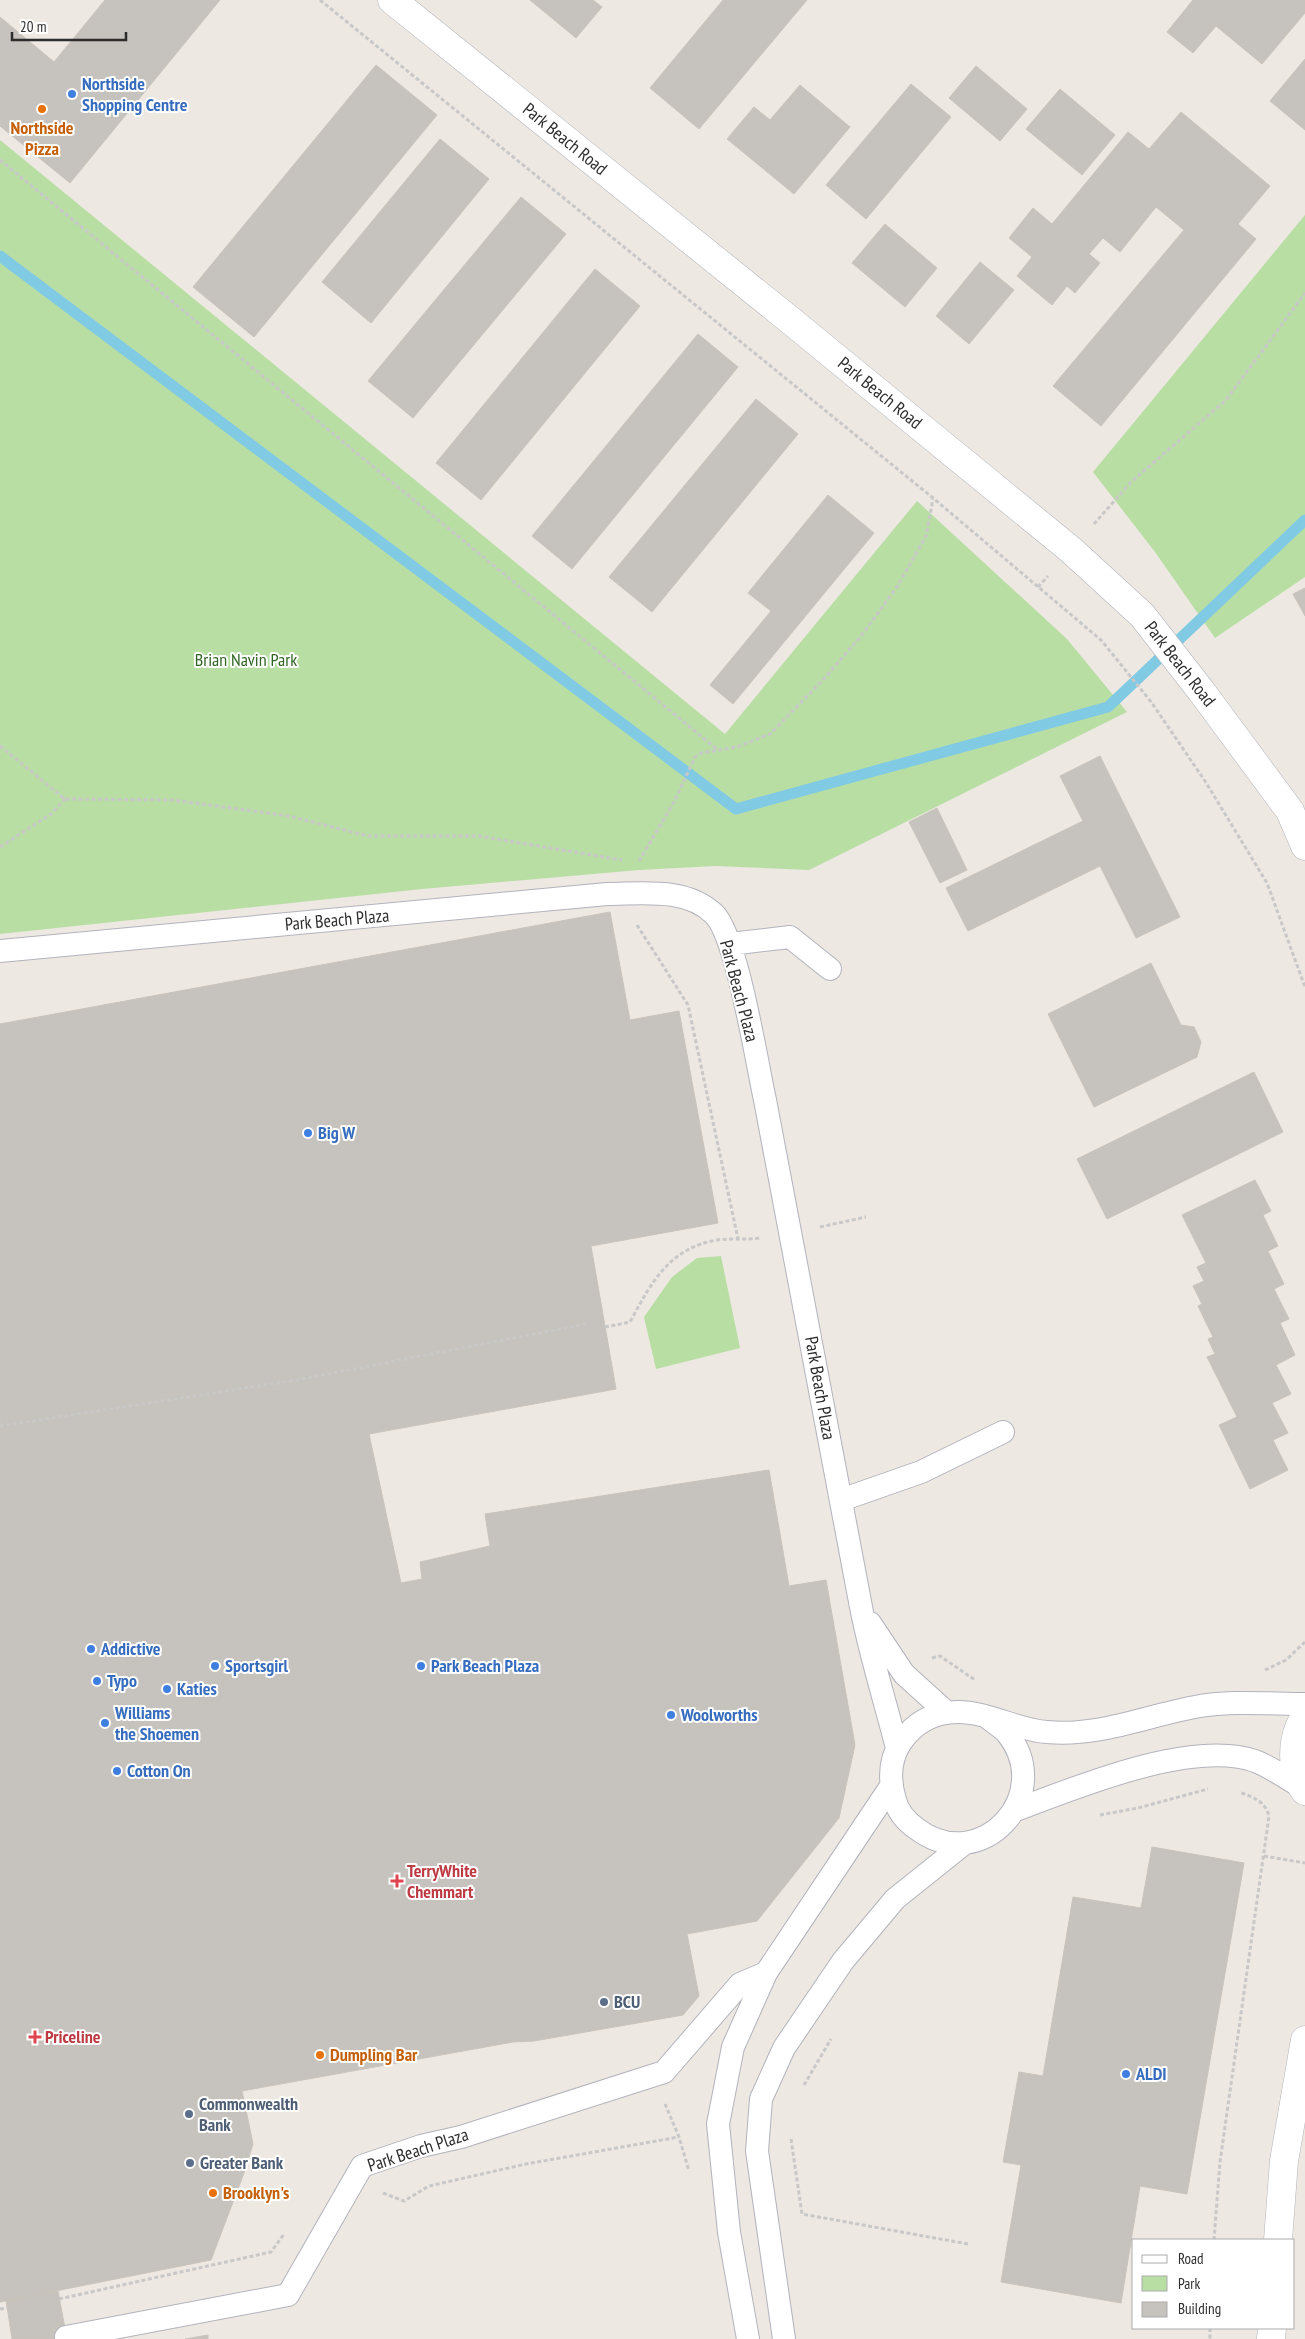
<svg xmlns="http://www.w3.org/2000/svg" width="1305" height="2339" font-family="'PT Sans Narrow',sans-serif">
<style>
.green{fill:#b8dea4}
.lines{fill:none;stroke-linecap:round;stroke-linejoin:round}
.stream{stroke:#80cae4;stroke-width:11}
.building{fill:#c6c2bd;stroke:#c9c4bb}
.lane-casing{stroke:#b2b3bc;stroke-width:24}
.secondary-casing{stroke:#b2b3bc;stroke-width:29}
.path{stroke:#c8c8c8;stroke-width:3;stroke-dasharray:4 2.5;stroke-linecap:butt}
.lane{stroke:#fff;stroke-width:22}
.secondary{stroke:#fff;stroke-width:28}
.shop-dot{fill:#3f7fe0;stroke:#fff;stroke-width:2}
.food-dot{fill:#e8710a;stroke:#fff;stroke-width:2}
.health-dot{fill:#e0444e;stroke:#fff;stroke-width:2}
.service-dot{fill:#5c6f8a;stroke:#fff;stroke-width:2}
.labels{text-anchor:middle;stroke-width:4;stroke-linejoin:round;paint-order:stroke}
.shop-label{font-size:18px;font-weight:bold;fill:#366cbe;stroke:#fff;text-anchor:start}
.food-label{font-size:18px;font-weight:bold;fill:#c56008;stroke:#fff;text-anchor:start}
.street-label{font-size:18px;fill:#2d2d2d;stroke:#fff}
.park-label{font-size:18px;fill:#316523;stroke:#fff}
.health-label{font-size:18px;font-weight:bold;fill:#be3a42;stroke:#fff;text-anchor:start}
.service-label{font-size:18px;font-weight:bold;fill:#4e5e75;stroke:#fff;text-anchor:start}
</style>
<rect width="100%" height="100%" fill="#ede8e2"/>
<path class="green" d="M0 140 725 734 917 501 1067 639 1127 712 809 870 715 866 639 870 422 889 0 934Z
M1305 215V577L1215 638 1155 552 1093 472Z
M721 1256 740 1348 656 1369 644 1317 672 1277 697 1258Z"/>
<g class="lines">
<path class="stream" d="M0 256 736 809 1108 707 1305 520"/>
</g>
<path class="building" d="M105 0H220L70 183 0 126V17L54 62Z
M530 0H593L602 7 576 38Z
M723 0H807L699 129 650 88Z
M1193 0H1305V13L1262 64 1216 26 1193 53 1167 32Z
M1305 59V130L1270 101Z
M376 65 437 115 254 337 193 287Z
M976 66 1027 109 1000 141 949 98Z
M911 84 951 117 866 219 826 185Z
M800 85 850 127 794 194 727 139 754 107 770 120Z
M1060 89 1115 135 1082 175 1026 129Z
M1181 112 1270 186 1238 224 1256 239 1101 426 1053 386 1184 230 1156 207 1120 252 1103 238 1089 254 1100 263 1075 293 1067 286 1052 305 1017 276 1032 257 1009 238 1033 208 1052 224 1128 132 1149 149Z
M440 139 489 179 371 323 322 282Z
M521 197 566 234 413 418 368 381Z
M885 224 937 268 905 307 852 263Z
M980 262 1014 290 969 344 936 316Z
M595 269 640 306 481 500 436 463Z
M698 334 738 367 572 569 532 536Z
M756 399 798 434 652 612 609 577Z
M828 495 874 533 733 704 710 685 771 611 748 593Z
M1305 588V616L1293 594Z
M1100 756 1180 917 1136 938 1100 866 968 931 946 888 1083 821 1060 776Z
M937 808 967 870 940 883 909 822Z
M610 912 630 1020 679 1011 718 1223 591 1246 616 1389 369 1434 401 1583 422 1579 420 1562 490 1546 485 1514 769 1470 789 1586 826 1580 855 1745 839 1818 757 1921 687 1934 699 1996 683 2015 534 2041 513 2042 242 2091 253 2144 244 2173 211 2260 0 2302V1024Z
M1151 963 1181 1025 1194 1027 1201 1042 1197 1057 1094 1107 1048 1014Z
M1254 1072 1283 1132 1107 1219 1077 1159Z
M1255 1180 1271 1211 1263 1215 1278 1246 1268 1251 1284 1284 1274 1289 1289 1319 1280 1323 1295 1355 1276 1365 1291 1394 1272 1403 1288 1433 1273 1440 1288 1470 1250 1489 1219 1425 1237 1417 1207 1357 1215 1354 1208 1339 1213 1337 1198 1306 1202 1304 1193 1286 1204 1281 1197 1267 1206 1263 1182 1215Z
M1152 1847 1244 1863 1187 2194 1140 2186 1121 2303 1001 2282 1021 2165 1003 2162 1019 2072 1043 2076 1073 1897 1141 1908Z
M58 2291 67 2339H12L6 2300Z
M208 2335V2339H185Z"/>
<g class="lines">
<g class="lane-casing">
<path id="lane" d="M730 944 790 937 830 969
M0 951 607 894C642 894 686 887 714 914 737 936 757 1064 765 1100 798 1269 828 1438 861 1607 870 1654 885 1701 897 1748
M841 1500 921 1472 1003 1432
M870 1623 904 1674 946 1712
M988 1718C993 1722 1001 1727 1006 1732 1058 1794 981 1877 917 1829 907 1822 898 1812 895 1800 889 1780 889 1760 901 1742 915 1722 934 1712 958 1712 988 1712 1017 1730 1047 1732 1098 1737 1146 1716 1195 1707 1230 1700 1270 1704 1305 1704
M1016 1810C1077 1787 1192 1739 1255 1761 1271 1767 1287 1779 1302 1787
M66 2337 288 2295 362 2166 421 2146 461 2137 664 2072 740 1984 766 1973
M748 2339 729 2232 718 2124 733 2047 766 1973 891 1786
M784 2339 757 2151 761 2099 784 2048 843 1961 895 1899 965 1843"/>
</g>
<g class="secondary-casing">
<path id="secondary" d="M392 0 785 316 1071 550 1142 615 1202 692 1290 811 1305 846
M1305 1717C1291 1737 1290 1772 1305 1791
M1278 2240 1284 2161 1305 2040
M1271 2339 1272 2328"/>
</g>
<path class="path" d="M320 0 933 498 1101 640 1152 703 1205 781 1267 883 1305 987
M0 160 718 750
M1094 524 1131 482 1226 400 1305 293
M1038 587 1048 576
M0 746 65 799 173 800 289 816 368 836H478L622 860
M0 847 51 814 65 799
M639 861 674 802 695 757 701 753 737 747 770 734 823 680 861 636 897 587 926 536 933 499
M637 925 688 1005 738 1239
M820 1227 866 1217
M605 1327 630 1322C651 1283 669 1248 717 1240 731 1238 746 1240 760 1238
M0 1426 297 1380 586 1324
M932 1658 940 1656 975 1680
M1265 1670 1286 1660 1305 1642
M1100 1815 1138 1808 1208 1789
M1264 1856 1305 1863
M804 2085 831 2039
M665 2104 679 2137 689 2171
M791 2139 802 2214 968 2244
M383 2193 404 2201 429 2186 526 2164 679 2137
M1214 2240 1220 2162 1269 1816C1265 1801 1253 1797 1239 1792
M59 2299 271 2252 284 2234
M0 2309 7 2308
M1210 2328V2339"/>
<use href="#lane" class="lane"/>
<use href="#secondary" class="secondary"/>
</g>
<g class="shop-dot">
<circle cx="72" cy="94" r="5"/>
<circle cx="308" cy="1133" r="5"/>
<circle cx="91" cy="1649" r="5"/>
<circle cx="215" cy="1666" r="5"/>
<circle cx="421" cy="1666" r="5"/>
<circle cx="97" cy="1681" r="5"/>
<circle cx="167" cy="1689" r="5"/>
<circle cx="671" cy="1715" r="5"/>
<circle cx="105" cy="1723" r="5"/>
<circle cx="117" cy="1771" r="5"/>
<circle cx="1126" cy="2074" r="5"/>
</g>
<g class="food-dot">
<circle cx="42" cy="109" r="5"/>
<circle cx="320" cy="2055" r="5"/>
<circle cx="213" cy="2193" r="5"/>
</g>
<g class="health-dot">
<path d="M394.5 1873.5h5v5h5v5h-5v5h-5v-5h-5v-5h5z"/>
<path d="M32.5 2029.5h5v5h5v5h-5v5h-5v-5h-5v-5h5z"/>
</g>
<g class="service-dot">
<circle cx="604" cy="2002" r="5"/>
<circle cx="189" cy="2114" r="5"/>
<circle cx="190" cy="2163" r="5"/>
</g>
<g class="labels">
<g class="shop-label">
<text x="82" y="90">Northside<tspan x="82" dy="21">Shopping Centre</tspan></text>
<text x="318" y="1139">Big W</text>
<text x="101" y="1655">Addictive</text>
<text x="225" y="1672">Sportsgirl</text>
<text x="431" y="1672">Park Beach Plaza</text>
<text x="107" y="1687">Typo</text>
<text x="177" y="1695">Katies</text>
<text x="115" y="1719">Williams<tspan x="115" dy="21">the Shoemen</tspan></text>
<text x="681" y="1721">Woolworths</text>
<text x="127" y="1777">Cotton On</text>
<text x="1136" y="2080">ALDI</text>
</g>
<g class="food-label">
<text x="42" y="134" text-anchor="middle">Northside<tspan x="42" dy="21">Pizza</tspan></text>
<text x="330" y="2061">Dumpling Bar</text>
<text x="223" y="2199">Brooklyn's</text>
</g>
<g class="street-label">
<text transform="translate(565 139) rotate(39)" y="6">Park Beach Road</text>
<text transform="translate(880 393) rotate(39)" y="6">Park Beach Road</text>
<text transform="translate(1180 664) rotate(52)" y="6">Park Beach Road</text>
<text transform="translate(337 920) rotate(-5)" y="6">Park Beach Plaza</text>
<text transform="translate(739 991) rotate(75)" y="6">Park Beach Plaza</text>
<text transform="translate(820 1388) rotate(80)" y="6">Park Beach Plaza</text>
<text transform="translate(418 2150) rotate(-18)" y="6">Park Beach Plaza</text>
</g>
<g class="park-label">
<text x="246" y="666">Brian Navin Park</text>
</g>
<g class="health-label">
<text x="407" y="1877">TerryWhite<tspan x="407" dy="21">Chemmart</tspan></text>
<text x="45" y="2043">Priceline</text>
</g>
<g class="service-label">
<text x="614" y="2008">BCU</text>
<text x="199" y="2110">Commonwealth<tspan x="199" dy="21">Bank</tspan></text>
<text x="200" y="2169">Greater Bank</text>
</g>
</g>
<rect x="1132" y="2239" width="162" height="90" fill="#ffffff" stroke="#ababab"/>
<rect x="1142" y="2255" width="25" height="8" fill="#ffffff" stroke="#ababab"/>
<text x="1178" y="2264" font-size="15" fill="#2d2d2d">Road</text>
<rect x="1142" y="2276" width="25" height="15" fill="#b8dea4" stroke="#ababab"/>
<text x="1178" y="2289" font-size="15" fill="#2d2d2d">Park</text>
<rect x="1142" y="2302" width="25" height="15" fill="#c6c2bd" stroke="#ababab"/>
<text x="1178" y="2314" font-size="15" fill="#2d2d2d">Building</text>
<path d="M12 32v8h114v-8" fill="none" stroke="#2d2d2d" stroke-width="2.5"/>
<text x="20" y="32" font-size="15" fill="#2d2d2d" stroke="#ffffff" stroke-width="4" paint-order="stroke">20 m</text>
</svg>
